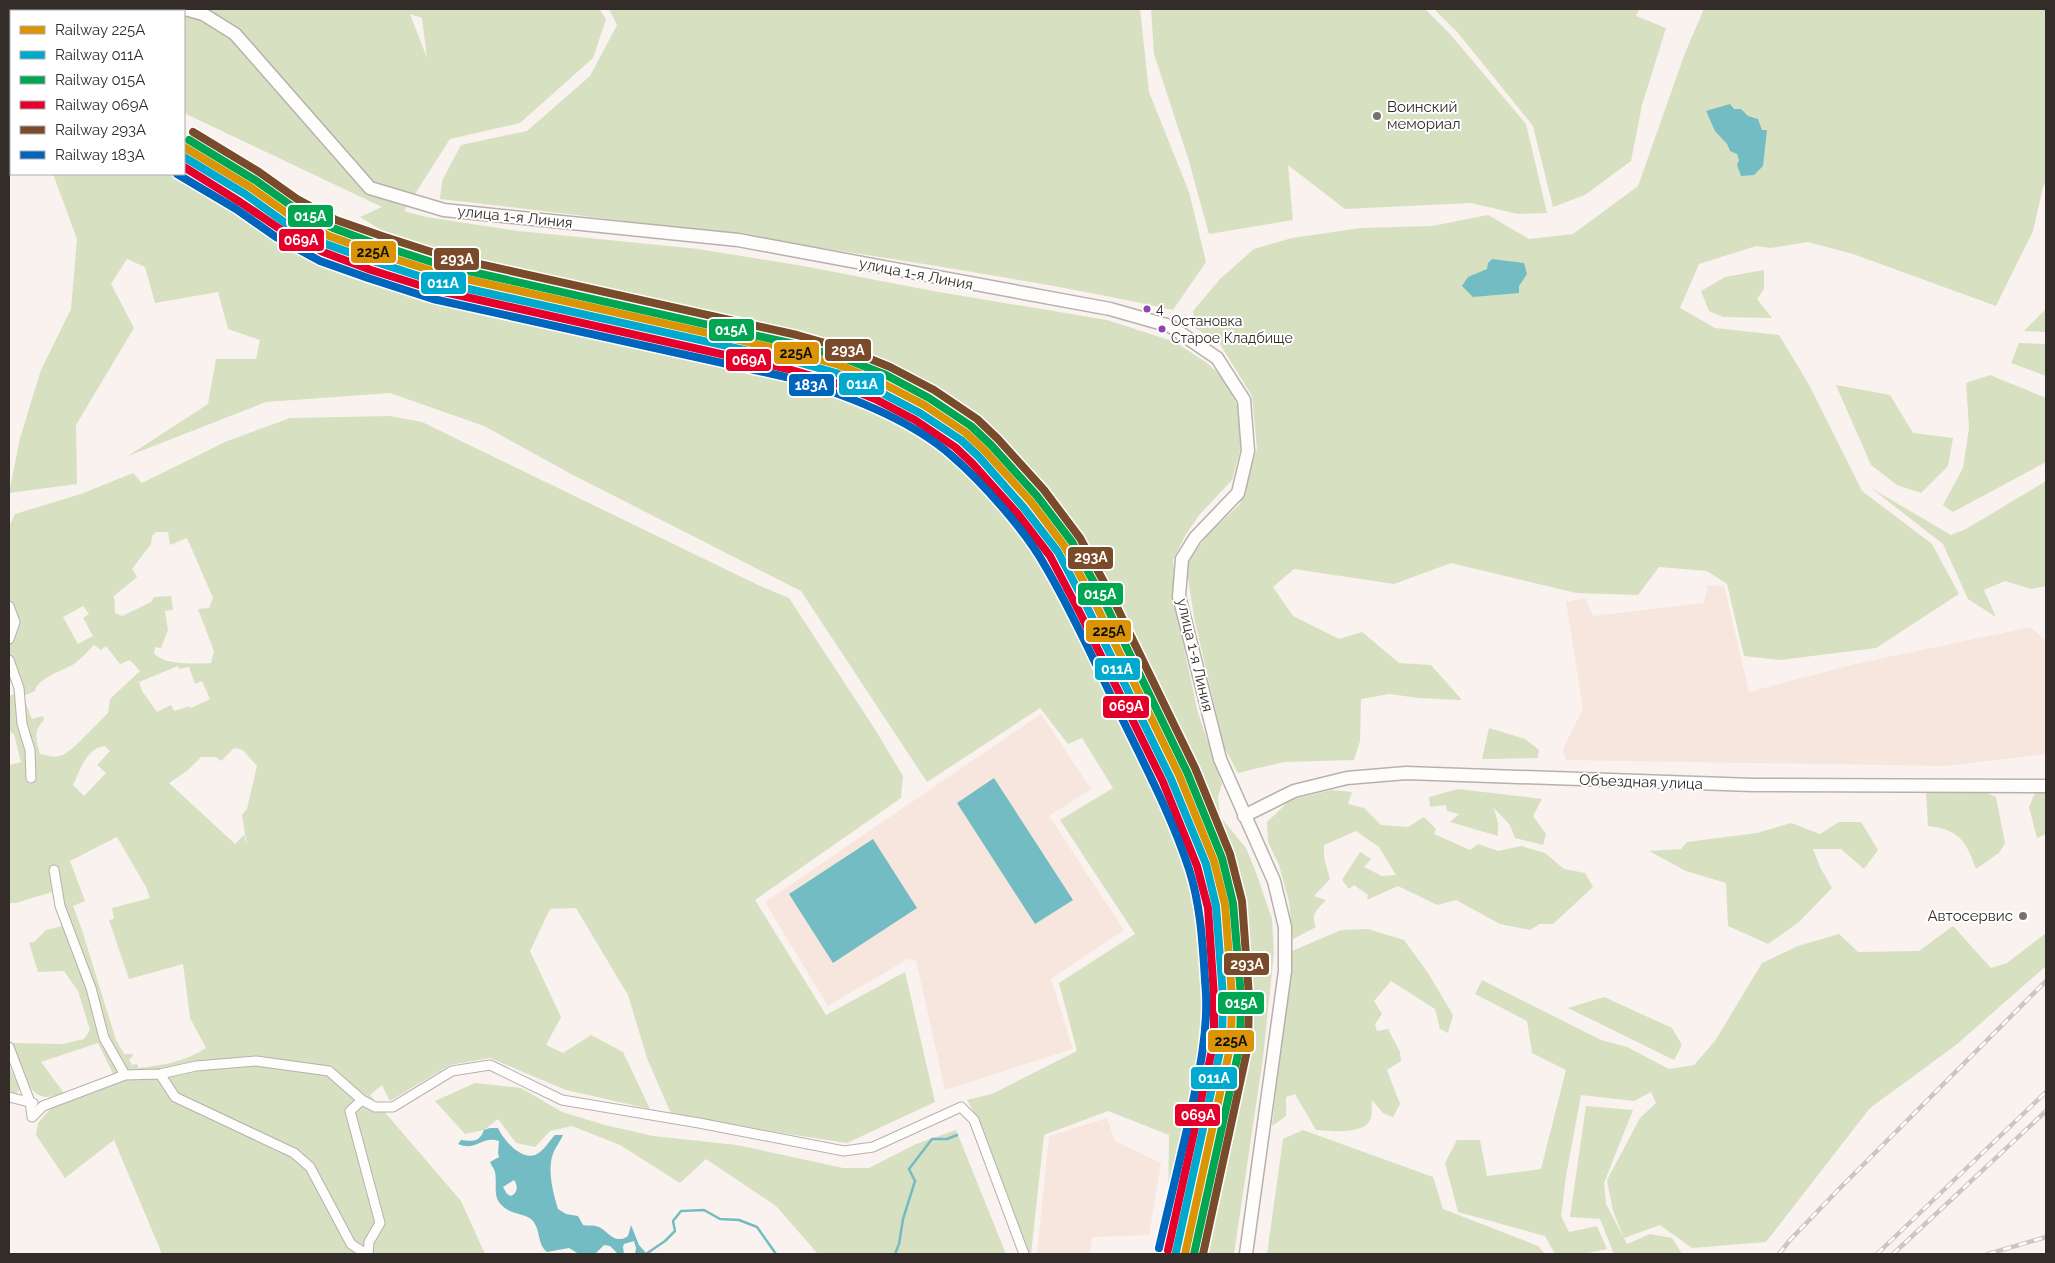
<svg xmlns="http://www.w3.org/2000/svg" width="2055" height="1263" font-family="Raleway,sans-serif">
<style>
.industrial{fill:#f7e6de}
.green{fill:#d7e0c0;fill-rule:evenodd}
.water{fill:#74bcc3;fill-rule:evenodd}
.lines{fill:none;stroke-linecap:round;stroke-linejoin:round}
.stream{stroke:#74bcc3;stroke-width:2.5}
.street-casing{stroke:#b7b1ae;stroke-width:11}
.secondary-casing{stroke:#b7b1ae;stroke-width:15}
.street{stroke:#fefdfc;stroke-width:9}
.secondary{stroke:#fefdfc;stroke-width:12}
.rail-casing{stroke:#c9c7c6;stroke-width:4.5}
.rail{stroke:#fff;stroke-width:2.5;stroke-dasharray:8;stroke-linecap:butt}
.rail-1-casing{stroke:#fff;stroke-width:11}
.rail-2-casing{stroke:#fff;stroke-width:11}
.rail-3-casing{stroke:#fff;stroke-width:11}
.rail-4-casing{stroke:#fff;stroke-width:11}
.rail-5-casing{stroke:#fff;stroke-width:11}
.rail-6-casing{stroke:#fff;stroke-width:11}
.rail-1{stroke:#da9406;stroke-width:8}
.rail-2{stroke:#00a9ce;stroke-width:8}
.rail-3{stroke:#00a651;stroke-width:8}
.rail-4{stroke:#e4002b;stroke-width:8}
.rail-5{stroke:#7a4b2a;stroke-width:8}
.rail-6{stroke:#0065bd;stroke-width:8}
.poi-dot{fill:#79716e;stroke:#fff;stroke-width:2}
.bus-dot{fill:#8e44ad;stroke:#fff;stroke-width:2}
.labels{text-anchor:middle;stroke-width:4;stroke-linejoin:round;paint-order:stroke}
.bus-label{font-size:14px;fill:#332c29;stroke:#fff;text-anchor:start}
.poi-label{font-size:15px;fill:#332c29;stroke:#fff;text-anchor:start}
.street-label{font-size:15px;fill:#332c29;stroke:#fff}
.line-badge{stroke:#fff;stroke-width:2}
.badge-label{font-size:14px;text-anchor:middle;font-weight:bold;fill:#fff}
.pale-badge-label{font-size:14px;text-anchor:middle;font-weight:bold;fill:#111}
</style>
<rect width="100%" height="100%" fill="#faf2ee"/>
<path class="industrial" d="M1708 585 1724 586 1749 692 1855 664 2031 627 2046 641V754L1946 766 1566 760 1563 749 1583 709 1566 602 1585 598 1593 616 1704 603Z
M1041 714 1091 789 1049 816 1124 930 1051 979 1073 1049 945 1090 916 960 908 959 828 1006 765 902Z
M1107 1118 1115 1141 1161 1163 1149 1235 1092 1237 1090 1254H1037L1049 1136Z"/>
<path class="green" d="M9 9H599L606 19 593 58 520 123 450 139 404 211 426 217 518 231 698 249 803 266 933 291 1107 320 1175 342 1207 363 1225 379 1237 405 1241 447 1232 480 1200 514 1186 534 1173 560 1178 620 1198 713 1222 784 1218 796 1220 818 1211 824 1145 684 1110 619 1075 547 1042 495 998 441 954 409 899 376 840 355 707 323 612 292 521 271 389 235 360 217 382 207 184 113V11H11V32L9 30ZM410 14 422 18 427 58Z
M609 9H1140L1149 92 1189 192 1206 262 1173 310C1090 291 1007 278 924 264 763 238 602 217 440 199L442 181 461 145 527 131 590 76 617 25Z
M1151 9H1425L1450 34 1526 124 1547 213 1518 214 1471 203 1345 209 1288 165 1293 220 1209 234 1188 158 1154 54Z
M1434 9H1639L1636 16 1666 28 1642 105 1631 161 1585 195 1553 207 1533 126 1458 33Z
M1704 9H2046V182L2043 187 2033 231 1996 306 1853 254 1808 242 1771 248 1756 246 1699 264 1680 308 1715 328 1779 335 1808 383 1862 491 1932 544 1959 594 1876 648 1780 660 1744 656 1727 584 1707 571 1659 567 1638 595 1576 593 1451 563 1394 584 1294 569 1273 587 1293 616 1339 639 1362 632 1399 663 1431 665 1462 700 1419 698 1389 694 1361 699 1360 741 1354 760 1284 762 1238 773 1224 747 1194 617 1186 565 1208 534 1240 504 1257 449 1252 396 1218 341 1196 329 1193 311 1220 279 1254 249 1292 238 1361 228 1432 226 1488 215 1529 239 1573 234 1638 186 1685 53Z
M9 79 11 80V138L9 137Z
M184 165 384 277 481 303 660 342 755 364 853 392 932 429 988 480 1033 527 1072 587 1153 751 1203 853 1215 900 1223 969V1020L1215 1074 1177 1254H1155L1168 1221 1169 1135 1108 1111 1044 1135 1031 1254H1026L982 1127 967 1100 992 1094 1077 1051 1059 983 1135 934 1060 820 1113 788 1082 738 1068 744 1040 708 927 782 801 591 571 474 484 426 390 393 266 402 128 456 208 404 216 359H256L260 340 228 329 218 292 155 303 145 267 127 259 111 284 134 328 76 425 77 484 9 493 20 438 41 370 71 309 77 239 53 174H184Z
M1764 270V289L1757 299 1772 318 1723 317 1709 311 1701 291 1725 277Z
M2046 309V332L2024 331Z
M2019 343 2046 344V376L2011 363Z
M1990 375 2046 398V462L1953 512 1943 505 1963 468 1969 428 1966 383Z
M1836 385 1890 395 1913 433 1953 438 1948 466 1921 493 1897 485 1871 465Z
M390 416 422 422 758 585 789 598 876 731 903 776 901 798 755 900 826 1015 905 972 935 1102 847 1143 672 1116 647 1058 628 995 576 908 550 909 530 951 561 1017 546 1045 563 1053 591 1035 623 1052 650 1109 566 1090 490 1058 450 1065 390 1101 382 1085 370 1095 461 1201 485 1254H162L114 1140 65 1178 36 1135 38 1123 63 1094C58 1094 52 1097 47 1097 27 1098 17 1059 12 1043L63 1044 84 1039 90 1030 78 991 64 971 38 972 29 943 34 942 46 930 62 926 52 892 16 903H9V765L21 762 14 734 9 731V696L16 693 9 678V527L15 514 81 494 133 473 142 483 225 442 290 418ZM156 532H168L170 545 187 538 213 598 209 608 198 609 214 651 211 663C197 664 162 665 154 653L155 647 161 648 168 630 165 611 173 610 171 596 154 597 151 602 122 616 115 613 114 596 137 577 132 569 151 544 152 536ZM83 606 89 614 83 618 93 636 78 644 63 617ZM94 645 101 650 106 646 120 664 130 660 140 671 110 699 108 713 74 747 63 755 54 757 40 754C36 740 33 731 44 720L43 716 32 719 23 696 35 691C38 677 63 671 74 664 81 659 88 651 94 645ZM178 666 179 669 189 667 195 684 202 681 210 699 191 708 190 706 174 711 171 705 157 712 142 691 139 682ZM105 746 110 751 97 765 106 773 84 796 73 785C80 771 86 748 105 746ZM234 748 243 750 257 766 247 809 242 815 247 846 244 835 235 844 169 783 188 770 201 757H216L221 761ZM117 837 146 887 150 898 112 908 114 919 109 920 129 979 183 964 190 1018 206 1048C187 1061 161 1066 138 1068L137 1064 132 1065 129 1060 133 1056 132 1054H124L116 1040 81 927 73 906 85 901 70 861ZM98 1043 113 1074 64 1093 41 1062Z
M2046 481V586L2031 589 2005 581 1984 590 1996 617 1968 599 1943 544 1871 488 1951 535 1966 529Z
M1489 728 1525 739 1539 750 1538 758 1482 759Z
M1458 789 1542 799 1533 816 1546 834 1543 845 1515 838 1510 825 1494 808 1498 823V836L1450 822 1459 814 1447 811 1446 805 1430 807 1429 797Z
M1332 790 1352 792 1348 804 1364 808 1381 825 1408 827 1424 817 1436 829 1434 834 1470 850 1478 844 1498 851 1521 846 1545 853 1564 869 1585 873 1593 887 1553 924H1540L1530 930 1500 924 1456 900 1437 905 1398 886 1367 900 1368 895 1354 885 1349 889 1342 880 1360 852 1371 859 1364 867 1382 876 1396 875 1379 847 1356 831 1324 845V858L1330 879 1314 896 1326 900C1317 910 1310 914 1316 927L1293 939 1289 902 1279 865 1268 842 1267 822 1290 800Z
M1955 791 1985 792 1996 797 2005 843 1999 853 1976 869C1966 841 1960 830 1928 826L1926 793Z
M2046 792V834L2037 838 2029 807 2035 793Z
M1223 820 1246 848 1257 875 1272 919 1274 953 1263 1058 1234 1254H1193L1195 1238 1237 1061 1244 976 1234 899 1213 826Z
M1839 822H1861L1878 850 1864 869 1841 849H1813L1820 867 1832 888 1799 922 1768 944 1728 926 1726 883 1686 871 1649 851 1681 849 1687 842 1757 833 1791 823 1820 834Z
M1953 926 1991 968 2007 963 2046 933V966L1956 1045 1870 1108 1766 1242 1692 1248 1660 1225 1624 1238 1613 1211 1607 1180 1640 1118 1656 1103 1651 1092 1634 1101 1581 1095 1566 1176 1561 1216 1569 1232 1597 1226 1607 1249 1583 1254H1555L1545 1236 1458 1212 1445 1163 1457 1140H1480L1487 1176 1541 1169 1566 1070 1532 1053 1527 1021 1475 994 1482 980 1601 1040 1627 1047 1669 1069 1694 1065 1715 1041 1762 963 1798 946 1839 934 1858 952 1919 951Z
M1368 929 1404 940 1428 973 1453 1015 1448 1033 1440 1029 1435 1009 1391 981 1374 1001 1382 1014 1375 1024 1377 1031 1388 1029 1400 1052 1401 1061 1387 1070 1400 1104 1393 1117 1383 1113 1372 1100C1371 1106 1373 1115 1370 1120 1363 1135 1329 1131 1316 1130L1295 1094 1286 1097V1116L1272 1126 1292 951 1341 930Z
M1604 997 1672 1028 1682 1045 1674 1060 1568 1008Z
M9 1066 20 1089 14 1096 9 1094Z
M475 1083 521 1088 562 1112 605 1125 653 1136 737 1145 843 1168H869L916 1144 956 1130 1006 1254H818L776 1206 706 1159 680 1183 620 1145 572 1126 550 1131 535 1147 516 1143 498 1119 484 1130 465 1134 435 1101Z
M1586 1106 1633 1110 1604 1183 1606 1204 1627 1244 1650 1234 1672 1238 1682 1254H1614L1600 1219 1570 1217Z
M1303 1130 1433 1177 1443 1209 1538 1246 1545 1254H1267L1283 1139Z"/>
<path class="water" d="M1730 104 1734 109H1741L1748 116 1758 119 1762 130H1767L1763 166 1754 175 1741 176 1737 165 1739 160 1737 154 1730 151 1727 144 1715 131 1706 111Z
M1492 259 1524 263 1527 274 1519 286V293L1473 297 1462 286 1468 277 1487 269 1488 263Z
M994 778 1073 900 1035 924 957 803Z
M873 839 917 908 833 963 789 894Z
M490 1128H498C503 1139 520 1160 535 1155 543 1152 549 1141 555 1135H563C560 1142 554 1149 552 1157 548 1173 553 1193 558 1209L566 1214 578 1216 583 1225C587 1226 592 1225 596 1226 608 1229 613 1246 628 1236L631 1225 639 1245 647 1254H635L636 1248 634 1241 624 1244 623 1247 624 1254H618L610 1246 604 1245 595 1254H579L569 1248 547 1252C537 1244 541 1231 533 1221 527 1214 516 1215 508 1210 490 1199 498 1188 495 1172 494 1168 491 1165 490 1162L499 1157 498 1153 499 1141C482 1135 476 1152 458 1144L461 1140C472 1141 479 1143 484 1130ZM514 1180C518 1185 518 1193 511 1196L507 1194 503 1187Z"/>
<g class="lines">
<path class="stream" d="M646 1254 665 1241 675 1231 673 1221 681 1211 704 1210 720 1219 739 1220 757 1227 776 1254
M895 1254 899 1244 903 1219 915 1181 909 1169 932 1139H947L957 1135"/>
<g class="street-casing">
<path id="street" d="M9 606 15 622 9 639
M9 660 19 688 22 724 30 750 31 778
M54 870 60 906 91 988 104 1038 125 1075
M9 1047 30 1102 32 1117
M160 1074 175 1097 294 1153 310 1167 351 1244 366 1254
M9 1097 33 1103
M362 1100 350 1111 380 1223 369 1242 368 1254
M32 1117 43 1106 125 1075 160 1074 196 1066 256 1061 329 1071 362 1100 375 1107H393L452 1071 490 1065 562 1100 699 1123 844 1151 873 1147 961 1107 974 1120 1024 1254"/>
</g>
<g class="secondary-casing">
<path id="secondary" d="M185 9 203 14 235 34 370 188 444 210 738 240 1110 309 1170 326 1217 358 1244 400 1248 451 1238 493 1195 538 1182 559 1179 596 1220 759 1274 881 1285 927V971L1246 1254
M1244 816 1294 791 1347 778 1406 773 1753 785 2046 786"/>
</g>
<use href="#street" class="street"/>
<use href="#secondary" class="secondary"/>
<g class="rail-casing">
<path id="rail" d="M1779 1254 1790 1240 1839 1189 2046 981
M1877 1254 2046 1092
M1893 1254 2046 1111
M1988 1254 2046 1237"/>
</g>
<use href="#rail" class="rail"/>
<g class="rail-1-casing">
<path id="rail-1" d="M184 147 250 187 288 214 329 236 376 253 439 273 792 352 839 365 882 383 924 405 966 433 985 451 1031 502 1065 547 1096 605 1179 775 1214 861 1225 905 1232 996 1231 1043 1185 1254"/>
</g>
<g class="rail-2-casing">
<path id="rail-2" d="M184 157 245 194 284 222 326 244 373 261 437 282 790 360 836 373 878 391 920 413 961 440 979 457 1024 508 1058 552 1088 609 1171 779 1206 864 1216 906 1223 996 1222 1042 1176 1252"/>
</g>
<g class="rail-3-casing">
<path id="rail-3" d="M189 140 255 180 293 207 333 228 379 245 441 265 794 344 841 357 886 375 929 398 971 426 991 445 1037 496 1072 542 1104 601 1187 772 1222 858 1233 903 1241 996 1240 1045 1194 1254"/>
</g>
<g class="rail-4-casing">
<path id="rail-4" d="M184 167 240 202 280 229 323 252 371 270 435 290 788 369 833 382 875 399 915 420 955 447 972 463 1017 513 1050 556 1080 613 1163 782 1197 866 1208 908 1214 996V1041L1168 1250"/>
</g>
<g class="rail-5-casing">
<path id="rail-5" d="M193 132 259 172 297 199 336 220 382 236 444 256 797 335 846 349 890 367 934 390 977 419 998 439 1044 490 1080 538 1112 597 1195 768 1230 854 1242 901 1249 996 1248 1046 1203 1254"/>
</g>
<g class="rail-6-casing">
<path id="rail-6" d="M177 174 236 209 276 237 320 261 368 278 433 299 786 377C841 393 908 417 952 456 981 481 1025 530 1044 564 1072 611 1094 661 1118 710 1143 762 1171 814 1189 869 1202 909 1203 953 1206 994 1208 1038 1197 1082 1188 1125 1178 1166 1169 1207 1159 1248"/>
</g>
<use href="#rail-1" class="rail-1"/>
<use href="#rail-2" class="rail-2"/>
<use href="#rail-3" class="rail-3"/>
<use href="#rail-4" class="rail-4"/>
<use href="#rail-5" class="rail-5"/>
<use href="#rail-6" class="rail-6"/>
</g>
<g class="poi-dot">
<circle cx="1377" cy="116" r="5"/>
<circle cx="2023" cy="916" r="5"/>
</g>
<g class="bus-dot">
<circle cx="1147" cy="309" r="4.5"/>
<circle cx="1162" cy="329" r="4.5"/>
</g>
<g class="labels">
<g class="bus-label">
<text x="1156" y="314">4</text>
<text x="1171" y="326">Остановка<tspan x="1171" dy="17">Старое Кладбище</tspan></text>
</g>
<g class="poi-label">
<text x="1387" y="112">Воинский<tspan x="1387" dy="17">мемориал</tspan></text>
<text x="2013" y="921" text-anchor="end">Автосервис</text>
</g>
<g class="street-label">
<text transform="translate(515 217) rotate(6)" y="5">улица 1-я Линия</text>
<text transform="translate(916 274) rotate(11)" y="5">улица 1-я Линия</text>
<text transform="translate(1195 655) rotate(77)" y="5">улица 1-я Линия</text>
<text transform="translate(1641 782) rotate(2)" y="5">Объездная улица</text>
</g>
</g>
<g class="line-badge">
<rect x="287" y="204" width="47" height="24" rx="5" fill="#00a651"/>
<rect x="278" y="228" width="47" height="24" rx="5" fill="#e4002b"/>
<rect x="350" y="240" width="47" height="24" rx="5" fill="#da9406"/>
<rect x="433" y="247" width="47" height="24" rx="5" fill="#7a4b2a"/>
<rect x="420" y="271" width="47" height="24" rx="5" fill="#00a9ce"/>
<rect x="708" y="318" width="47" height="24" rx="5" fill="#00a651"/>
<rect x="824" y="338" width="48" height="24" rx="5" fill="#7a4b2a"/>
<rect x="773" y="341" width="47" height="24" rx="5" fill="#da9406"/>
<rect x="725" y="348" width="47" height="24" rx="5" fill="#e4002b"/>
<rect x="838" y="372" width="47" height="24" rx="5" fill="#00a9ce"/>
<rect x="788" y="373" width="47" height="24" rx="5" fill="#0065bd"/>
<rect x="1067" y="546" width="47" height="24" rx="5" fill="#7a4b2a"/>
<rect x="1077" y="582" width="47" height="24" rx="5" fill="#00a651"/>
<rect x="1085" y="619" width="47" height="24" rx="5" fill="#da9406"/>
<rect x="1094" y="657" width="47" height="24" rx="5" fill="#00a9ce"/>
<rect x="1102" y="695" width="48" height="24" rx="5" fill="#e4002b"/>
<rect x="1223" y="952" width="47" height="24" rx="5" fill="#7a4b2a"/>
<rect x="1217" y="991" width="48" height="24" rx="5" fill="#00a651"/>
<rect x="1207" y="1029" width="48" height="24" rx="5" fill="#da9406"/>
<rect x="1190" y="1066" width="48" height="24" rx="5" fill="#00a9ce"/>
<rect x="1174" y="1103" width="47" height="24" rx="5" fill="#e4002b"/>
</g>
<g class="badge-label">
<text x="310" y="221">015А</text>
<text x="301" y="245">069А</text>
<text x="457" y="264">293А</text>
<text x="443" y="288">011А</text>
<text x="731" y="335">015А</text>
<text x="848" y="355">293А</text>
<text x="749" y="365">069А</text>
<text x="862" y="389">011А</text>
<text x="811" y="390">183А</text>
<text x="1091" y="562">293А</text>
<text x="1100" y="599">015А</text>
<text x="1117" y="674">011А</text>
<text x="1126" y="711">069А</text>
<text x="1247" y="969">293А</text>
<text x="1241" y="1008">015А</text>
<text x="1214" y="1083">011А</text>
<text x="1198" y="1120">069А</text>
</g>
<g class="pale-badge-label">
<text x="373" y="257">225А</text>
<text x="796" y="358">225А</text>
<text x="1109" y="636">225А</text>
<text x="1231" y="1046">225А</text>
</g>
<rect width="2055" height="1263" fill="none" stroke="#332c29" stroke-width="20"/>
<rect x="10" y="10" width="175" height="165" fill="#ffffff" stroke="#adaba9"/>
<rect x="20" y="26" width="25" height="8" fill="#da9406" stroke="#adaba9"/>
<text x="55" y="35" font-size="15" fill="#332c29">Railway 225А</text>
<rect x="20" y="51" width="25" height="8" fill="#00a9ce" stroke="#adaba9"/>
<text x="55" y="60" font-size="15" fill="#332c29">Railway 011А</text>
<rect x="20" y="76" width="25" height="8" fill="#00a651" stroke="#adaba9"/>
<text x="55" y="85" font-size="15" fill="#332c29">Railway 015А</text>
<rect x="20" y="101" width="25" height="8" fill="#e4002b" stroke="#adaba9"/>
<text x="55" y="110" font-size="15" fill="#332c29">Railway 069А</text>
<rect x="20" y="126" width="25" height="8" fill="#7a4b2a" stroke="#adaba9"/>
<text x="55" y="135" font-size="15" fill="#332c29">Railway 293А</text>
<rect x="20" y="151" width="25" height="8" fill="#0065bd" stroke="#adaba9"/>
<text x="55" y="160" font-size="15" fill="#332c29">Railway 183А</text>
</svg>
